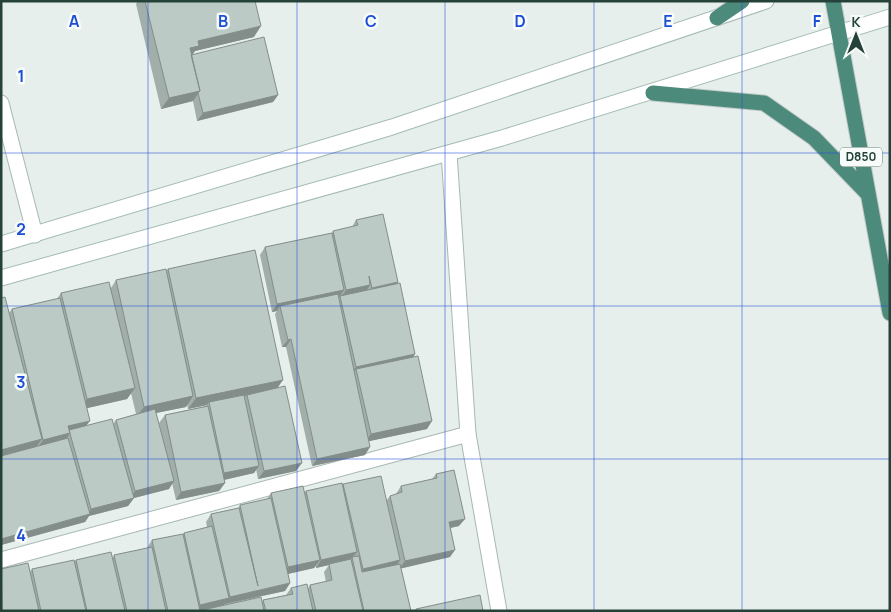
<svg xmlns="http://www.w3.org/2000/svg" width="891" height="612" font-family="Manrope,sans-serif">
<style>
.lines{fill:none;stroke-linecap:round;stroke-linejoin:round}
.minor-casing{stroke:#a8b8b2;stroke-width:17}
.tertiary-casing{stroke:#a8b8b2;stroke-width:17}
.secondary-casing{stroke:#a4bbb3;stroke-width:17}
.trunk-casing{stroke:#c2cac8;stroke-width:17}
.minor{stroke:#fff;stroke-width:15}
.tertiary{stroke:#fff;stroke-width:15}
.secondary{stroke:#fff;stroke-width:15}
.trunk{stroke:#4c8a7c;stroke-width:15}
.wall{fill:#a1aea9;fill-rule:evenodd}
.shaded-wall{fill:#838d89}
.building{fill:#bbcac4;stroke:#838d89}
.grid{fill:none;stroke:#1d4ed8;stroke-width:1;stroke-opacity:0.55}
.labels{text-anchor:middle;stroke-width:5;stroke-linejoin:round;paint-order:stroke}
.shield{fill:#f7fbf9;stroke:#637a73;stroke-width:1}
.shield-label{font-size:12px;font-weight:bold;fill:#24423a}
.grid-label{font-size:16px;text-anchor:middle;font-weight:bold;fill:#1d4ed8;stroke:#f7fbf9;stroke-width:5;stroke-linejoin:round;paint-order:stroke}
</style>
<rect width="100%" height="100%" fill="#e6efeb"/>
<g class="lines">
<g class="minor-casing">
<path id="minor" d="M1 103 35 235
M1 560 468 434"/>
</g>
<g class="tertiary-casing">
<path id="tertiary" d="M449 153 468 434 499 611"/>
</g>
<g class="secondary-casing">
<path id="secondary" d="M1 244 392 127 766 1
M1 278 502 138 890 17"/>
</g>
<g class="trunk-casing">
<path id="trunk" d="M833 1 890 313
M717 18 742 1
M653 93 764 103 814 138 868 194"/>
</g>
<use href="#minor" class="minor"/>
<use href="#tertiary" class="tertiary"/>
<use href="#secondary" class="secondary"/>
<use href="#trunk" class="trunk"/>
</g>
<path class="wall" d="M138 1H255L254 37 195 51 193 54 278 95 273 102 197 121 193 101 161 109 136 4Z
M356 220 398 282 397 284 415 354 413 357 427 429 369 441 365 455 312 466 286 347H282L275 314 277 311 272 312 260 255 265 247 332 233 333 231 352 227Z
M168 269 277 388 296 471 258 479 256 469 254 473 224 480 225 483 219 491 176 500 172 483 169 489 134 498 128 506 89 516 85 522 1 545V298L9 313 12 309 57 299 61 293 111 288 116 280 166 271ZM131 393 136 414 116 420 113 424 86 426 87 408 127 399ZM187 404 188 409 207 405 206 406 165 415 159 423 163 439 156 413 186 407Z
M436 474 459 526 451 528 450 557 401 568 411 611H205L206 610 203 611H1L32 569 75 561 76 560 113 557 114 555 147 548 152 540 183 534 184 533 207 527 206 522 211 514 238 508 240 505 267 499 271 493H304L306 491 342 485 343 484 386 501 390 496 396 494 401 486 432 479ZM329 565 324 572 326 582 310 585 308 589 291 588 286 595 263 600 262 602 224 605 285 591 290 583 288 574 314 568 316 566V568Z"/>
<path class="shaded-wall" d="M261 26 254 37 195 51 191 56 190 48 198 41Z
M200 91 193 101 161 109 169 98Z
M278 95 273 102 197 121 203 113Z
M398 282 393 289 367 295 372 288Z
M370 285 365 293 341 297 346 290Z
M344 290 339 297 280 306 277 311 272 312 277 304Z
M291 339 286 347H282L288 340Z
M415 354 410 362 356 369 353 374 350 375 356 367Z
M283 380 276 390 247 395 246 396 209 404V402L207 405 188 409 196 398Z
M135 388 127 399 79 410 87 399Z
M193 396 186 407 136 417 144 407Z
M90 421 82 431 70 433 63 444 36 450 43 440 68 426Z
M432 421 427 429 365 442 371 434Z
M42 439 34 450 1 458V450Z
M370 447 365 455 312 466 317 459Z
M302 463 296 471 258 479 264 471Z
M259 466 254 473 219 481 224 473Z
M174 481 169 489 130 499 135 491Z
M225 483 219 491 176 500 181 492Z
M134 498 128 506 89 516 85 522 1 545V539L87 515 91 509Z
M465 519 459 526 444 529 449 522Z
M455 550 450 557 399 569 405 561Z
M357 552 350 560 316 568 321 560Z
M320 560 314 568 283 575 288 567Z
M400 560 395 568 358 577 363 569Z
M290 583 285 591 224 604 230 597Z
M229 598 223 606 207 609 206 610 203 611H196L200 605Z"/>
<path class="building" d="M145 1H255L261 26 198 41 199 46 190 48 200 91 169 98Z
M264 37 278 95 203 113 198 93 200 91 191 55Z
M383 214 398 282 372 288 369 276 370 285 346 290 333 231 358 225 356 220Z
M332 233 344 290 277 304 265 247Z
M255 250 283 380 196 398 168 269Z
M166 269 193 396 144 407 116 280Z
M109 282 135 388 87 399 61 293Z
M400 283 415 354 356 367 340 296Z
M338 294 370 447 317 459 291 339 288 340 280 306Z
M5 297 42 439 1 450V298Z
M60 298 90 421 68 426 70 433 43 440 12 309Z
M418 356 432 421 371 434 356 369Z
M285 386 302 463 264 471 247 395Z
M244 395 259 466 224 473 209 402Z
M208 406 225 483 181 492 165 415Z
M155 409 174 481 135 491 116 420Z
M112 419 134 498 91 509 69 430Z
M68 438 90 514 1 539V456Z
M454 470 465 519 449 522 455 550 405 561 390 496 402 492 401 486 437 478 436 474Z
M381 476 400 560 363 569 343 484Z
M342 483 357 552 321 560 306 491Z
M303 486 320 560 288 567 271 493Z
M271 498 290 583 230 597 211 514 239 508 258 586 240 505Z
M212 526 229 598 200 605 184 533Z
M183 534 200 611H168L152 540Z
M152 547 166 611H127L114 555Z
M111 552 125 611H87L76 560Z
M359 556 362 572 400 564 411 611H364L352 557Z
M351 559 363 611H316L310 585 332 580 329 564Z
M74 560 86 611H41L32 569Z
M28 563 39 611H2L1 569Z
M307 584 313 611H266L263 600 293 594 291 588Z
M480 595 483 611H416V609Z
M261 597 264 611H207V609Z"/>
<path class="grid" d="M148 1V611M297 1V611M445 1V611M594 1V611M742 1V611M1 153H890M1 306H890M1 459H890"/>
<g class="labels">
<rect class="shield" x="840" y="147.5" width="42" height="19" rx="4"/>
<g class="shield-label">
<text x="861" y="161">D850</text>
</g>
</g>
<g class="grid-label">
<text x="74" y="27">A</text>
<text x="223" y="27">B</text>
<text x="371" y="27">C</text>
<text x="520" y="27">D</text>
<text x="668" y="27">E</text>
<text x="817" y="27">F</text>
<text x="21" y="82">1</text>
<text x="21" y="235">2</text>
<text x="21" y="388">3</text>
<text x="21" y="541">4</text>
</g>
<rect width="891" height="612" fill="none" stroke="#24423a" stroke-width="5"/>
<g transform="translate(856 35)" stroke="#f7fbf9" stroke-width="4" paint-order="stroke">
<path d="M0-4L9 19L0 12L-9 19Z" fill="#24423a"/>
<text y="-8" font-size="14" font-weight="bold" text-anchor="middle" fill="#24423a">K</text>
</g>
</svg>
